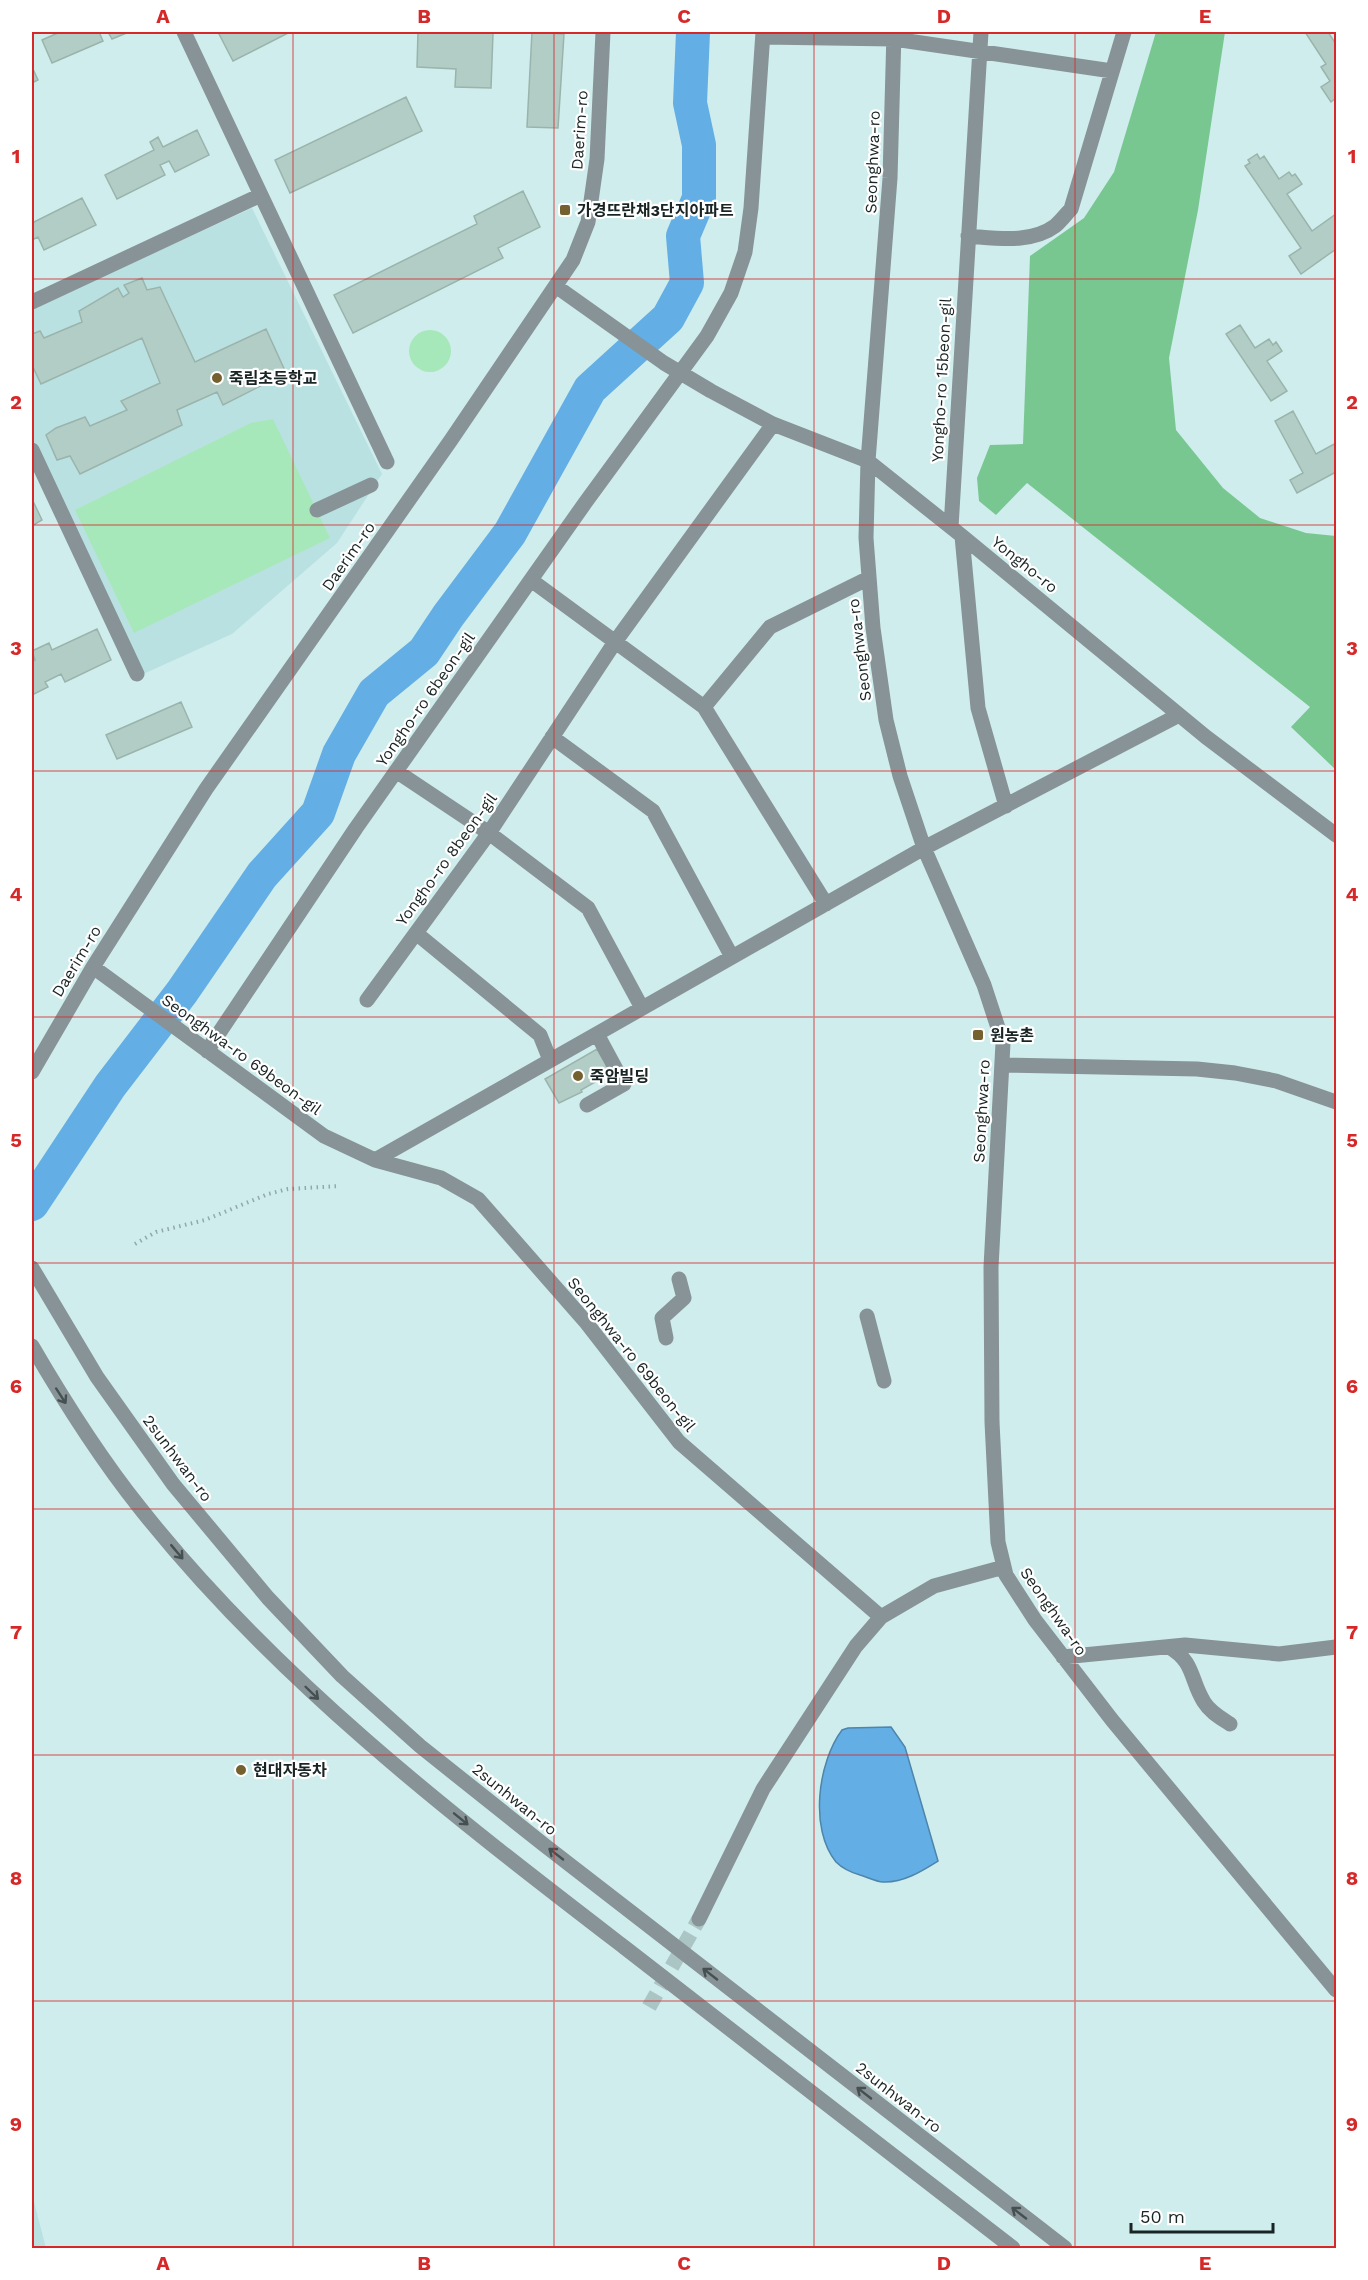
<svg xmlns="http://www.w3.org/2000/svg" width="1368" height="2280" font-family="'Work Sans','Noto Sans KR',sans-serif">
<style>
.built{fill:#bae1e1}
.green{fill:#a6e8b9}
.forest{fill:#78c791}
.water{fill:#63aee5;stroke:#4d85ab;stroke-width:1.5}
.lines{fill:none;stroke-linecap:round;stroke-linejoin:round}
.river{stroke:#63aee5;stroke-width:34}
.building{fill:#b2cdc5;stroke:#9ab4ac;stroke-width:1.5}
.minor-tunnel{stroke:#abc5c5;stroke-width:15;stroke-dasharray:15 8;stroke-linecap:butt}
.path{stroke:#92a9a9;stroke-width:4;stroke-dasharray:1.5 4.5;stroke-linecap:butt}
.minor{stroke:#879396;stroke-width:15}
.oneway{stroke:#455052}
.grid{fill:none;stroke:#d62828;stroke-width:1.5;stroke-opacity:0.55}
.poi-dot{fill:#756030;stroke:#fff;stroke-width:2}
.labels{text-anchor:middle;stroke-width:4.5;stroke-linejoin:round;paint-order:stroke}
.street-label{font-size:16px;fill:#192424;stroke:#fff}
.poi-label{font-size:16px;font-weight:bold;fill:#192424;stroke:#fff;text-anchor:start}
.neatline{fill:none;stroke:#d62828;stroke-width:2}
.grid-label{font-size:20px;text-anchor:middle;font-weight:bold;fill:#d62828}
</style>
<rect width="100%" height="100%" fill="#cfeded"/>
<path class="built" d="M252 208 382 474 337 543 232 634 141 675 32 443V309Z
M32 2194 46 2248H32Z"/>
<path class="green" d="M409 351a21 21 0 1 1 42 0a21 21 0 1 1-42 0Z
M273 419 330 538 134 633 75 510 251 423Z"/>
<path class="forest" d="M1156 32H1225L1198 210 1169 358 1176 430 1223 488 1260 518 1306 533 1336 536V770L1291 727 1310 707 1027 483 996 515 979 501 977 478 990 445 1023 444 1030 256 1084 218 1114 172Z"/>
<path class="water" d="M891 1727 905 1747 938 1861C922 1871 903 1883 883 1882 876 1882 867 1877 860 1875 853 1873 842 1868 836 1862 809 1829 818 1762 842 1730L848 1728Z"/>
<g class="lines">
<path class="river" d="M32 1204 110 1086 182 992 262 875 318 813 339 754 374 693 424 652 448 616 510 533 590 389 668 318 687 283 683 236 699 198V145L690 103 693 32"/>
</g>
<path class="building" d="M60 32H99L103 41 52 63 42 40Z
M108 32H129L112 39Z
M218 32H290L233 61Z
M418 32 493 33 491 88 455 87 456 69 417 67Z
M532 32 564 34 558 128 527 127Z
M1305 32H1328L1336 44V98L1331 102 1321 87 1330 81 1321 67 1326 64Z
M32 67 38 80 32 83Z
M406 97 422 131 290 193 275 160Z
M197 130 209 155 175 172 169 161 160 165 165 175 117 199 105 175 154 150 150 142 158 137 163 147Z
M1257 154 1260 159 1264 156 1279 179 1289 172 1292 176 1295 174 1302 184 1287 194 1312 231 1336 214V249L1301 274 1289 256 1301 248 1245 166 1250 163 1248 160Z
M523 191 540 227 498 248 503 258 353 333 334 295 477 224 474 216Z
M82 198 96 225 44 250 38 237 32 240V223Z
M142 278 147 290 160 287 195 362 266 329 286 373 223 405 217 392 177 410 182 425 80 474 70 456 57 460 46 435 56 428 85 417 90 426 127 410 121 401 160 383 142 338 41 384 32 365V334L40 331 44 338 82 322 79 311 118 288 123 297 129 293 124 285Z
M1240 325 1255 348 1269 339 1273 345 1276 342 1282 351 1267 361 1287 391 1271 401 1226 334Z
M1293 411 1316 454 1336 443V472L1297 493 1290 480 1303 473 1275 421Z
M32 499 42 520 32 526Z
M97 629 111 660 65 682 61 674 45 682 48 687 32 695V662L35 660 32 651 49 643 52 650Z
M181 702 192 727 117 759 106 735Z
M597 1049 611 1073 581 1090 582 1092 559 1103 545 1079Z"/>
<g class="lines">
<path class="minor-tunnel" d="M649 2007 699 1919"/>
<path class="path" d="M135 1244 156 1232 205 1220 268 1194 288 1189 340 1186"/>
<path class="minor" d="M184 32 387 462
M894 32 890 178 868 461 866 538 873 628 886 720 900 776 924 848 984 985 1003 1043 991 1267 992 1422 998 1542 1006 1575 1035 1620 1112 1720 1336 1990
M763 37 894 39 1112 71
M968 236C996 238 1031 244 1055 226 1061 221 1066 214 1071 209L1124 32
M557 287 664 363 711 391 773 424 868 461 962 536 1206 737 1336 835
M32 302 261 195
M32 450 137 674
M317 510 371 485
M951 527 981 32
M962 536 978 708 1006 806
M535 583 704 707 826 904
M704 707 770 627 869 578
M552 737 653 811 732 957
M396 771 489 833 588 908 642 1008
M416 933 540 1035 550 1060
M93 967 324 1136 375 1160
M367 1000 489 833 615 642 773 424
M207 1051 356 828 585 503 707 336 731 293 745 252 751 208 763 32
M1002 1065 1197 1069 1235 1073 1276 1081 1336 1102
M32 1072 93 967 206 789 451 440 573 260 588 222 597 159 603 32
M587 1105 624 1084 597 1034
M32 1268 97 1377 173 1484 268 1598 342 1676 420 1746 543 1844 1065 2248
M867 1316 884 1381
M666 1338 662 1318 684 1298 679 1279
M32 1346C64 1401 100 1458 140 1508 276 1680 451 1814 624 1947 753 2047 883 2148 1013 2248
M881 1617 679 1442 585 1321 478 1199 441 1178 375 1160 924 848 1179 715
M1169 1647C1195 1662 1190 1680 1204 1702 1210 1712 1221 1718 1230 1724
M1063 1657 1185 1645 1279 1654 1336 1647
M699 1919 763 1789 856 1646 881 1617 934 1586 1004 1567"/>
</g>
<defs><path id="oneway-shaft" d="M-6 0H5M1.5-3L5.5 0L1.5 3" fill="none" stroke-width="1.6" stroke-linecap="round" stroke-linejoin="round" transform="scale(1.5)"/></defs>
<g class="oneway">
<use href="#oneway-shaft" transform="translate(61 1396) rotate(57)"/>
<use href="#oneway-shaft" transform="translate(177 1552) rotate(50)"/>
<use href="#oneway-shaft" transform="translate(312 1693) rotate(44)"/>
<use href="#oneway-shaft" transform="translate(461 1819) rotate(39)"/>
<use href="#oneway-shaft" transform="translate(556 1854) rotate(-142)"/>
<use href="#oneway-shaft" transform="translate(710 1974) rotate(-142)"/>
<use href="#oneway-shaft" transform="translate(864 2093) rotate(-142)"/>
<use href="#oneway-shaft" transform="translate(1019 2213) rotate(-142)"/>
</g>
<path class="grid" d="M293 32V2248M554 32V2248M814 32V2248M1075 32V2248M32 279H1336M32 525H1336M32 771H1336M32 1017H1336M32 1263H1336M32 1509H1336M32 1755H1336M32 2001H1336"/>
<g class="poi-dot">
<rect x="559" y="204" width="12" height="12" rx="3"/>
<circle cx="217" cy="378" r="6"/>
<rect x="972" y="1029" width="12" height="12" rx="3"/>
<circle cx="578" cy="1076" r="6"/>
<circle cx="241" cy="1770" r="6"/>
</g>
<g class="labels">
<g class="street-label">
<text transform="translate(579 130) rotate(-86)" y="6">Daerim-ro</text>
<text transform="translate(872 162) rotate(-88)" y="6">Seonghwa-ro</text>
<text transform="translate(941 380) rotate(-87)" y="6">Yongho-ro 15beon-gil</text>
<text transform="translate(348 556) rotate(-55)" y="6">Daerim-ro</text>
<text transform="translate(1025 564) rotate(39)" y="6">Yongho-ro</text>
<text transform="translate(859 650) rotate(-97)" y="6">Seonghwa-ro</text>
<text transform="translate(425 699) rotate(-55)" y="6">Yongho-ro 6beon-gil</text>
<text transform="translate(446 859) rotate(-54)" y="6">Yongho-ro 8beon-gil</text>
<text transform="translate(76 961) rotate(-59)" y="6">Daerim-ro</text>
<text transform="translate(242 1054) rotate(36)" y="6">Seonghwa-ro 69beon-gil</text>
<text transform="translate(981 1111) rotate(-87)" y="6">Seonghwa-ro</text>
<text transform="translate(632 1354) rotate(51)" y="6">Seonghwa-ro 69beon-gil</text>
<text transform="translate(178 1458) rotate(53)" y="6">2sunhwan-ro</text>
<text transform="translate(1054 1611) rotate(55)" y="6">Seonghwa-ro</text>
<text transform="translate(515 1799) rotate(39)" y="6">2sunhwan-ro</text>
<text transform="translate(899 2097) rotate(38)" y="6">2sunhwan-ro</text>
</g>
<g class="poi-label">
<text x="577" y="216">가경뜨란채3단지아파트</text>
<text x="229" y="384">죽림초등학교</text>
<text x="990" y="1041">원농촌</text>
<text x="590" y="1082">죽암빌딩</text>
<text x="253" y="1776">현대자동차</text>
</g>
</g>
<rect width="1368" height="2280" fill="none" stroke="#ffffff" stroke-width="66"/>
<path d="M1131 2223v9h142v-9" fill="none" stroke="#192424" stroke-width="3"/>
<text x="1140" y="2223" font-size="18" fill="#192424" stroke="#ffffff" stroke-width="4.5" paint-order="stroke">50 m</text>
<rect x="33" y="33" width="1302" height="2214" class="neatline"/>
<g class="grid-label">
<text x="163" y="23">A</text>
<text x="424" y="23">B</text>
<text x="684" y="23">C</text>
<text x="944" y="23">D</text>
<text x="1205" y="23">E</text>
<text x="16" y="163">1</text>
<text x="1352" y="163">1</text>
<text x="16" y="409">2</text>
<text x="1352" y="409">2</text>
<text x="16" y="655">3</text>
<text x="1352" y="655">3</text>
<text x="16" y="901">4</text>
<text x="1352" y="901">4</text>
<text x="16" y="1147">5</text>
<text x="1352" y="1147">5</text>
<text x="16" y="1393">6</text>
<text x="1352" y="1393">6</text>
<text x="16" y="1639">7</text>
<text x="1352" y="1639">7</text>
<text x="16" y="1885">8</text>
<text x="1352" y="1885">8</text>
<text x="16" y="2131">9</text>
<text x="1352" y="2131">9</text>
<text x="163" y="2270">A</text>
<text x="424" y="2270">B</text>
<text x="684" y="2270">C</text>
<text x="944" y="2270">D</text>
<text x="1205" y="2270">E</text>
</g>
</svg>
